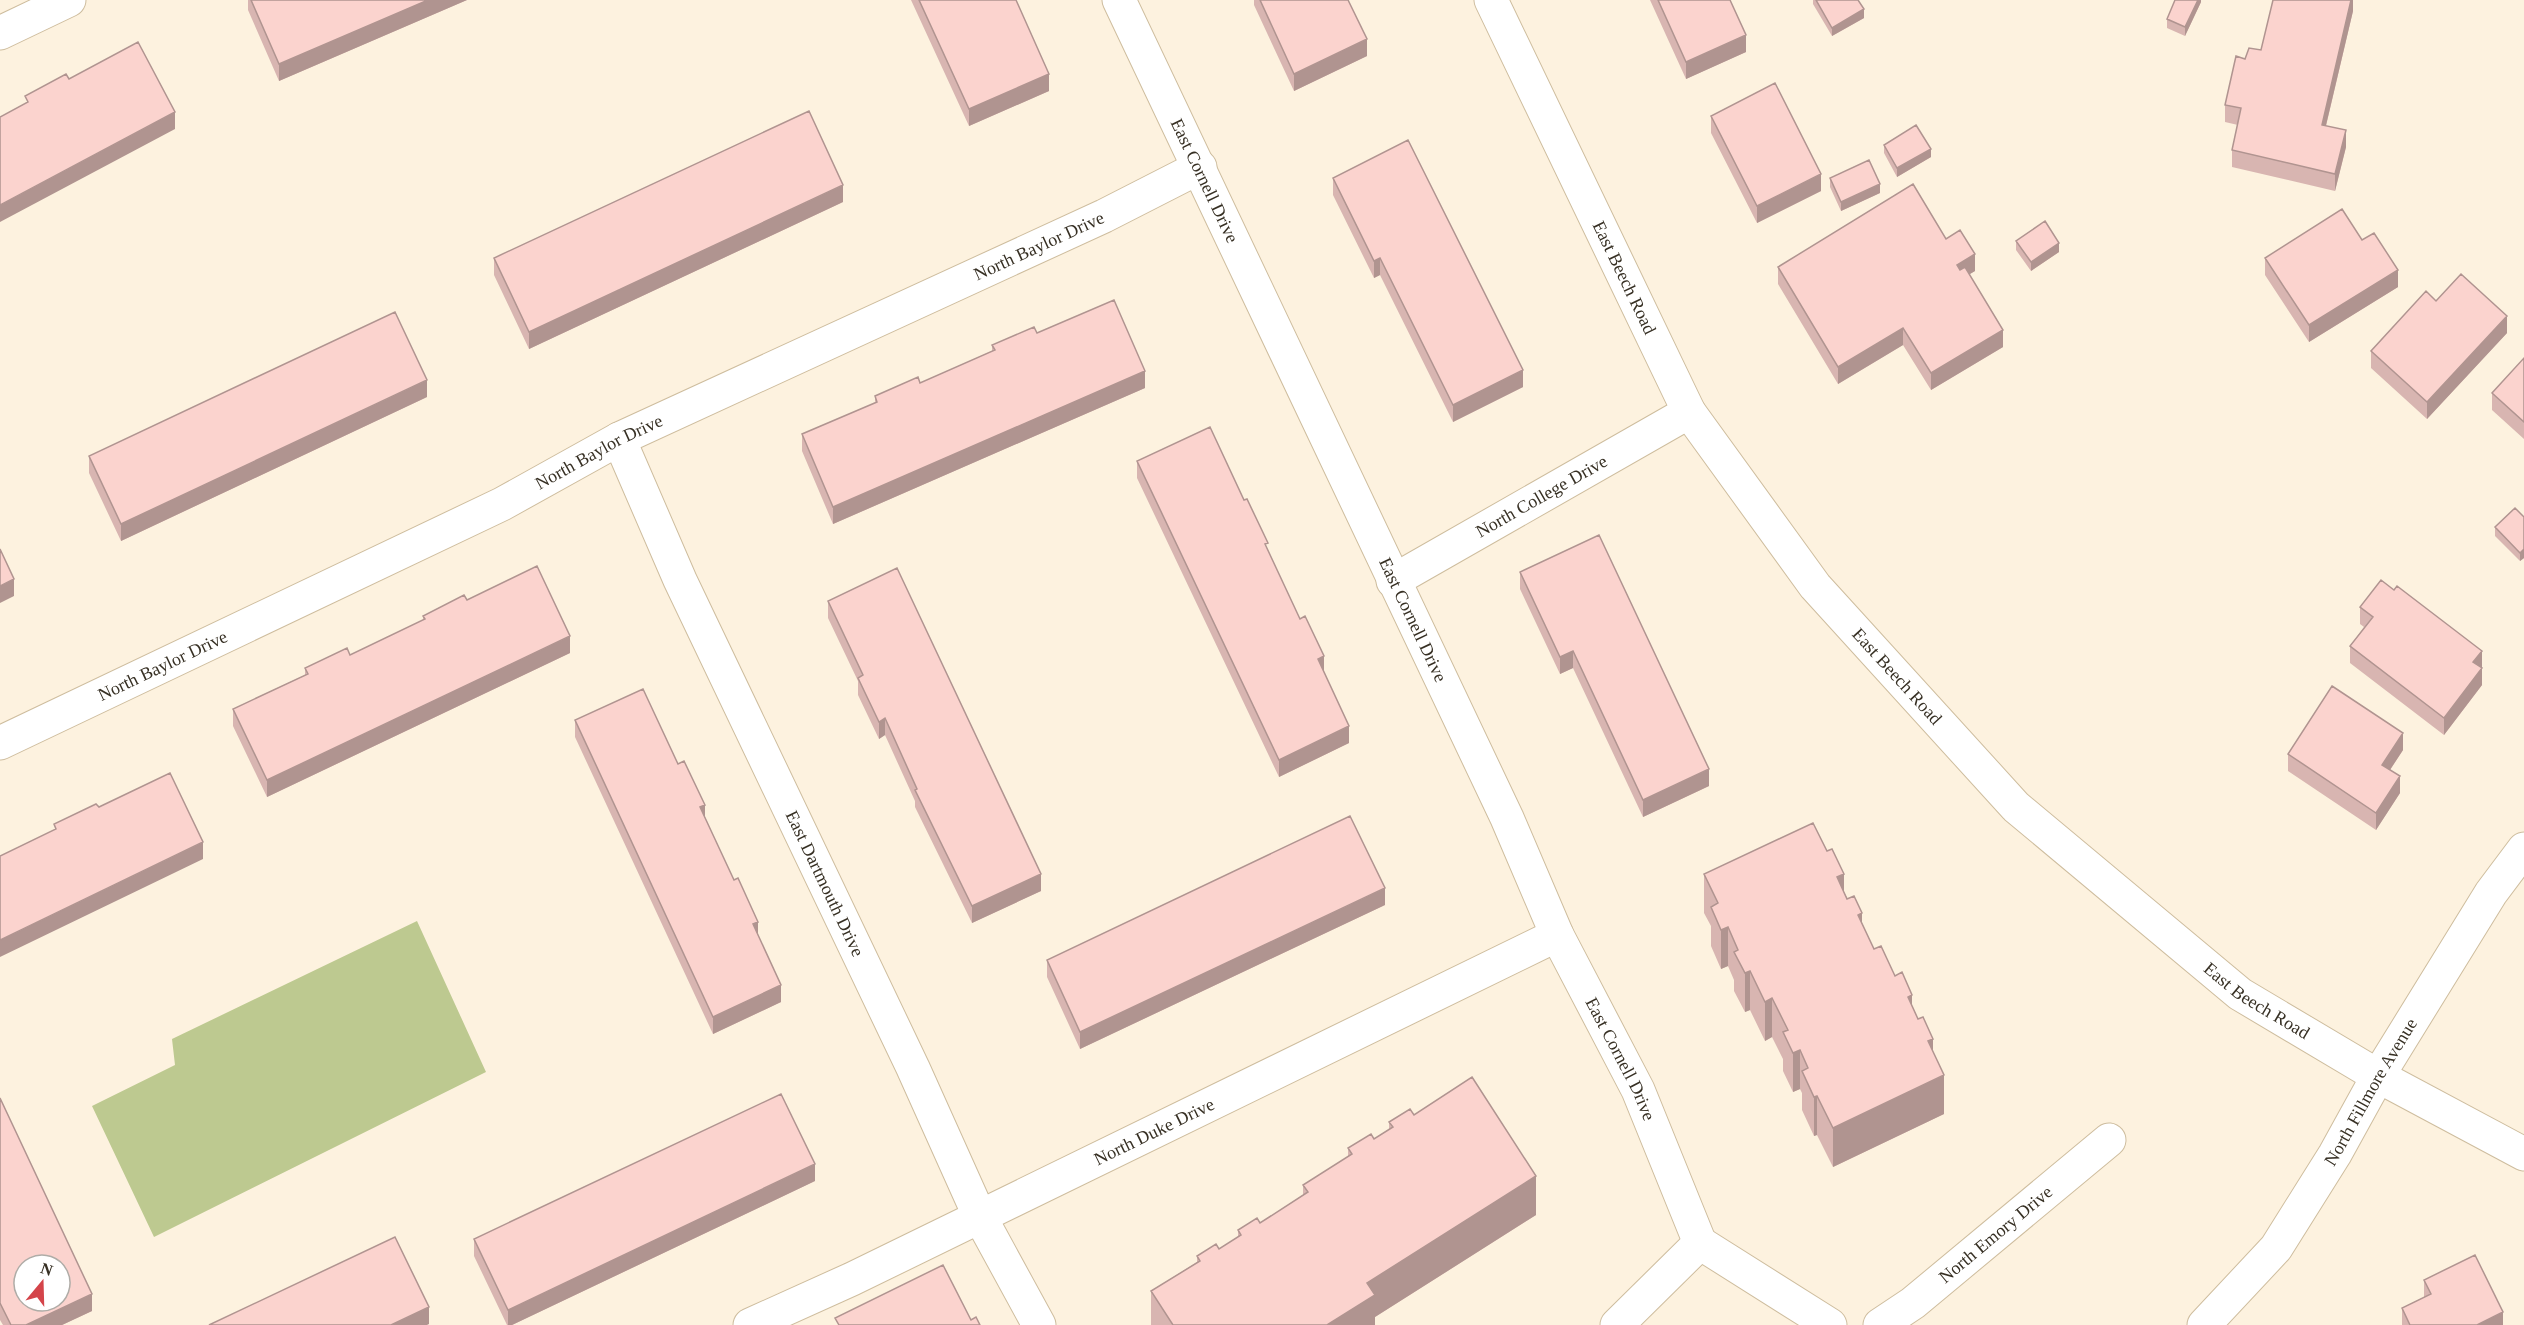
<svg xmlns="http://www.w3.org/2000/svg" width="2524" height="1325" font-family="Georgia,serif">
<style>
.green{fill:#bdc990}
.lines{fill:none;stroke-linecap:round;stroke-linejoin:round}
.minor-casing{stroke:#cebd9e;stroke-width:35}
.tertiary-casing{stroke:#cebd9e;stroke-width:35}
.minor{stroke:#fff;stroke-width:33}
.tertiary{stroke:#fff;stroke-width:33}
.wall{fill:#d8b5b1}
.shaded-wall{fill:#b09490}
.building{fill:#fbd3ce;stroke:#b09490;stroke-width:1.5;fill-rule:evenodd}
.labels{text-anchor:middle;stroke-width:4.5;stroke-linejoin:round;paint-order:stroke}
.street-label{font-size:18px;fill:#373024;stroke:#fff}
</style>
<rect width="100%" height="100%" fill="#fdf2df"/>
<path class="green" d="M417 921 486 1072 154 1237 92 1106 175 1065 172 1039Z"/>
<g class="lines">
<g class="minor-casing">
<g id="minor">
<path id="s1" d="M1119 0 1507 818 1557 935 1638 1090 1700 1243"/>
<path d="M0 33 69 0"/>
<path id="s2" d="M619 439 680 580 913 1068 979 1215 1039 1325"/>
<path id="s3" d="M1393 581 1689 412"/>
<path id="s4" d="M0 743 502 504 619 439 1104 216 1200 167"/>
<path d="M1700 1243 1830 1325"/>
<path id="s5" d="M750 1325 852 1279 1557 935"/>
<path d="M1617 1325 1700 1243"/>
<path id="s6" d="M1880 1325 1913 1303 2109 1140"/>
<path id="s7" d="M2204 1325 2276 1248 2335 1154 2378 1076 2491 893 2524 849"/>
</g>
</g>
<g class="tertiary-casing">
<g id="tertiary">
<path id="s8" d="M1491 0 1689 412 1815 586 2016 807 2240 994 2378 1076 2524 1154"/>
</g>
</g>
<use href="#minor" class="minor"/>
<use href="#tertiary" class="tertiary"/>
</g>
<path class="wall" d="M248 0H467L279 81 248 10Z
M911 0H1016L1049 91 969 126Z
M1254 0H1348L1367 56 1294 91 1254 5Z
M1650 0H1730L1746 52 1686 79Z
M1813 0H1858L1864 18 1832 36 1813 4Z
M2198 0H2201V2L2185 36 2167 28V19Z
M2353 0V11L2326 126 2346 147 2335 191 2232 167V150L2238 125 2225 122V105L2261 50Z
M1711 116 1821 191 1757 223 1711 133Z
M1884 145 1931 157 1897 177 1884 153Z
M1333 178 1523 387 1453 422 1380 275 1374 278 1333 195Z
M1830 178 1880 193 1841 211 1830 187Z
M843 202 529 349 494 275V258Z
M1946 239 1975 271 1969 274 2003 347 1931 390 1903 345 1838 384 1778 284V267Z
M2362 240 2398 287 2309 342 2265 275V258Z
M2016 241 2059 252 2031 271 2016 250Z
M2436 301 2507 333 2427 419 2371 368V351Z
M1037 333 1145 388 833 524 802 451V434L875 403V396L920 383 992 351V345Z
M2524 358V439L2492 410V393Z
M427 397 121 541 89 473V456Z
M1137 461 1268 551 1324 673 1349 743 1279 777 1137 478Z
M2524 517V558L2520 561 2495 536V527Z
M1520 572 1709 786 1643 817 1573 668 1560 674 1520 589Z
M467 600 570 653 267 797 233 726V709L305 675V668L350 655 423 620V616Z
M828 601 1041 891 972 923 915 807V801L885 735 879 739 858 695V681L828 618Z
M2360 607 2482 668V685L2444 735 2350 663V646L2364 627 2360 624Z
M575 720 678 764 705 817 758 936 781 1002 713 1034 575 737Z
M2403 750 2390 770 2400 793 2376 830 2288 771V754Z
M1704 874 1844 892 1862 923 1874 949 1895 976 1912 1006 1933 1051 1944 1114 1833 1167 1817 1135 1814 1136 1802 1110V1093L1800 1089 1793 1092 1783 1071V1059L1772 1037 1765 1041 1750 1010 1745 1012 1734 991V980L1728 966 1721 969 1711 946V926L1704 913Z
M1385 905 1080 1049 1047 977V960Z
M0 1098 92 1311 62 1325H3L0 1320Z
M1414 1115 1536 1215 1375 1317V1325H1151V1291L1197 1262V1256L1219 1249 1238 1238V1230L1260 1223 1303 1195V1185L1348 1157V1148L1374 1139 1389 1129V1122Z
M815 1181 512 1325H507L474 1256V1239Z
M2424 1280 2503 1325H2402V1308L2424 1297Z"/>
<path class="shaded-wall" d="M428 0H467L279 81V64Z
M2198 0H2201V2L2185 36V27Z
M2351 0H2353V11L2322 142V125Z
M1864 9V18L1832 36V28Z
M1746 35V52L1686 79V62Z
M1367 39V56L1294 91V74Z
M1049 74V91L969 126V109Z
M175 112V129L0 222V205Z
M2346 130V147L2335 191V174Z
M1931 149V157L1897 177V168Z
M1821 174V191L1757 223V206Z
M1880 184V193L1841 211V202Z
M843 185V202L529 349V332Z
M2059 243V252L2031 271V262Z
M1975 254V271L1957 282V265Z
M1380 258V275L1374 278V261Z
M2398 270V287L2309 342V325Z
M2507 316V333L2427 419V402Z
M1903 328V345L1838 384V367Z
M2003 330V347L1931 390V373Z
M1523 370V387L1453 422V405Z
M1145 371V388L833 524V507Z
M427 380V397L121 541V524Z
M2524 549V558L2520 561V553Z
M14 579V596L0 603V586Z
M570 636V653L267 797V780Z
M1573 651V668L1560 674V657Z
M2482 651V668L2473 662Z
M1324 656V673L1318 659Z
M2482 668V685L2444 735V718Z
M885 718V735L879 739V722Z
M1349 726V743L1279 777V760Z
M2403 733V750L2382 782V765Z
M1709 769V786L1643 817V800Z
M2400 776V793L2376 830V813Z
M705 805V822L700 807Z
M203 842V859L0 957V940Z
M1041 874V891L972 923V906Z
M1844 874V913L1837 877Z
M1385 888V905L1080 1049V1032Z
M1862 913V952L1858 915Z
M758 922V939L753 924Z
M1728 927V966L1721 969V930Z
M1750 971V1010L1745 1012V973Z
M781 985V1002L713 1034V1017Z
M1912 995V1034L1908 997Z
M1772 998V1037L1765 1041V1002Z
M1933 1039V1078L1928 1041Z
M1800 1050V1089L1793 1092V1053Z
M1944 1075V1114L1833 1167V1128Z
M1817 1096V1135L1814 1136V1097Z
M815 1164V1181L512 1325H508V1310Z
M1536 1176V1215L1375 1317V1325H1327L1367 1283Z
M92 1294V1311L62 1325H26Z
M429 1307V1324L427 1325H391Z
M2503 1312V1325H2477Z"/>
<path class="building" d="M251 0H428L279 64Z
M919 0H1016L1049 74 969 109Z
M1260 0H1348L1367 39 1294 74Z
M1658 0H1730L1746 35 1686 62Z
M1816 0H1858L1864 9 1832 28Z
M2175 0H2198L2185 27 2167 19Z
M2273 0H2351L2322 125 2346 130 2335 174 2232 150 2241 108 2225 105 2236 56 2245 59 2249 48 2261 50Z
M138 42 175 112 0 205V117L28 102 25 96 66 74 69 79Z
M1775 83 1821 174 1757 206 1711 116Z
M809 111 843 185 529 332 494 258Z
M1916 125 1931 149 1897 168 1884 145Z
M1408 140 1523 370 1453 405 1380 258 1374 261 1333 178Z
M1869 160 1880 184 1841 202 1830 178Z
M1913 184 1946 239 1960 230 1975 254 1957 265 1960 270 1965 267 2003 330 1931 373 1903 328 1838 367 1778 267Z
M2342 209 2362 240 2374 233 2398 270 2309 325 2265 258Z
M2045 221 2059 243 2031 262 2016 241Z
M2461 274 2507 316 2427 402 2371 351 2426 291 2436 301Z
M1114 300 1145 371 833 507 802 434 877 402 875 396 918 377 920 383 995 350 992 345 1034 327 1037 333Z
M395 312 427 380 121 524 89 456Z
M2524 358V422L2492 393Z
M1210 427 1244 500 1247 499 1268 543 1265 544 1300 619 1305 616 1324 656 1318 659 1349 726 1279 760 1137 461Z
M2515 508 2524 517V549L2520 553 2495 527Z
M1599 535 1709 769 1643 800 1573 651 1560 657 1520 572Z
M0 549 14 579 0 586Z
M537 566 570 636 267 780 233 709 308 674 305 668 347 648 350 655 425 619 423 616 464 595 467 600Z
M897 568 1041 874 972 906 915 790 917 789 885 718 879 722 858 678 863 675 828 601Z
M2381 580 2394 590 2397 586 2482 651 2473 662 2482 668 2444 718 2350 646 2373 617 2360 607Z
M2332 686 2403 733 2382 765 2400 776 2376 813 2288 754Z
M643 689 678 764 684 761 705 805 700 807 734 880 738 878 758 922 753 924 781 985 713 1017 575 720Z
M170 773 203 842 0 940V856L56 829 54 824 96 804 99 807Z
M1350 816 1385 888 1080 1032 1047 960Z
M1813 823 1827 851 1832 849 1844 874 1837 877 1847 899 1854 896 1862 913 1858 915 1874 949 1881 946 1895 976 1902 972 1912 995 1908 997 1918 1019 1923 1017 1933 1039 1928 1041 1944 1075 1833 1128 1817 1096 1814 1097 1802 1071 1808 1068 1800 1050 1793 1053 1783 1032 1788 1030 1772 998 1765 1002 1750 971 1745 973 1734 952 1738 950 1728 927 1721 930 1711 907 1718 903 1704 874Z
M1472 1077 1536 1176 1367 1283 1375 1295 1327 1325H1173L1151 1291 1200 1261 1197 1256 1216 1244 1219 1249 1241 1235 1238 1230 1257 1218 1260 1223 1308 1192 1303 1185 1352 1154 1348 1148 1371 1134 1374 1139 1393 1127 1389 1122 1410 1109 1414 1115Z
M781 1094 815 1164 508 1310 474 1239Z
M0 1098 92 1294 26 1325H11L0 1303ZM24 1265H60V1301H24Z
M395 1237 429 1307 391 1325H209Z
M2475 1255 2503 1312 2477 1325H2410L2402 1308 2431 1294 2424 1280Z
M943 1265 971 1320 976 1317 980 1325H839L835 1318Z"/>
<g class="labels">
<g class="street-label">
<text dy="6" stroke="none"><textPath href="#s1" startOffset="200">East Cornell Drive</textPath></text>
<text dy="6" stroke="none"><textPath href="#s4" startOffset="1152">North Baylor Drive</textPath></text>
<text dy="6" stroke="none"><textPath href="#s8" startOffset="308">East Beech Road</textPath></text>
<text dy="6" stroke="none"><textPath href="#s4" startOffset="666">North Baylor Drive</textPath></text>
<text dy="6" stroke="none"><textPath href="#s3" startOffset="171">North College Drive</textPath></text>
<text dy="6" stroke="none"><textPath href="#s1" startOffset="686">East Cornell Drive</textPath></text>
<text dy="6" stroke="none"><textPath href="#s4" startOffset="180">North Baylor Drive</textPath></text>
<text dy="6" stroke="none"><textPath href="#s8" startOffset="794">East Beech Road</textPath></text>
<text dy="6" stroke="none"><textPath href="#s2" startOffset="490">East Dartmouth Drive</textPath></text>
<text dy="6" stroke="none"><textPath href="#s8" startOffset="1280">East Beech Road</textPath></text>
<text dy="6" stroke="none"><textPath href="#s1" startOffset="1172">East Cornell Drive</textPath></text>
<text dy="6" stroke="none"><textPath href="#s7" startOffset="288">North Fillmore Avenue</textPath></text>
<text dy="6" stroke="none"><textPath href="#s5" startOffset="448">North Duke Drive</textPath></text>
<text dy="6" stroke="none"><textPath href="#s6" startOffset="147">North Emory Drive</textPath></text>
</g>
</g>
<g transform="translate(42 1283) rotate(19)"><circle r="28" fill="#ffffff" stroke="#afaca7" stroke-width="1.5"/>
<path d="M0-4.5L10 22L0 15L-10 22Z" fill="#d4444a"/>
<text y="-9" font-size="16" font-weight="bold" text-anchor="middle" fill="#373024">N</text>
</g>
</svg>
